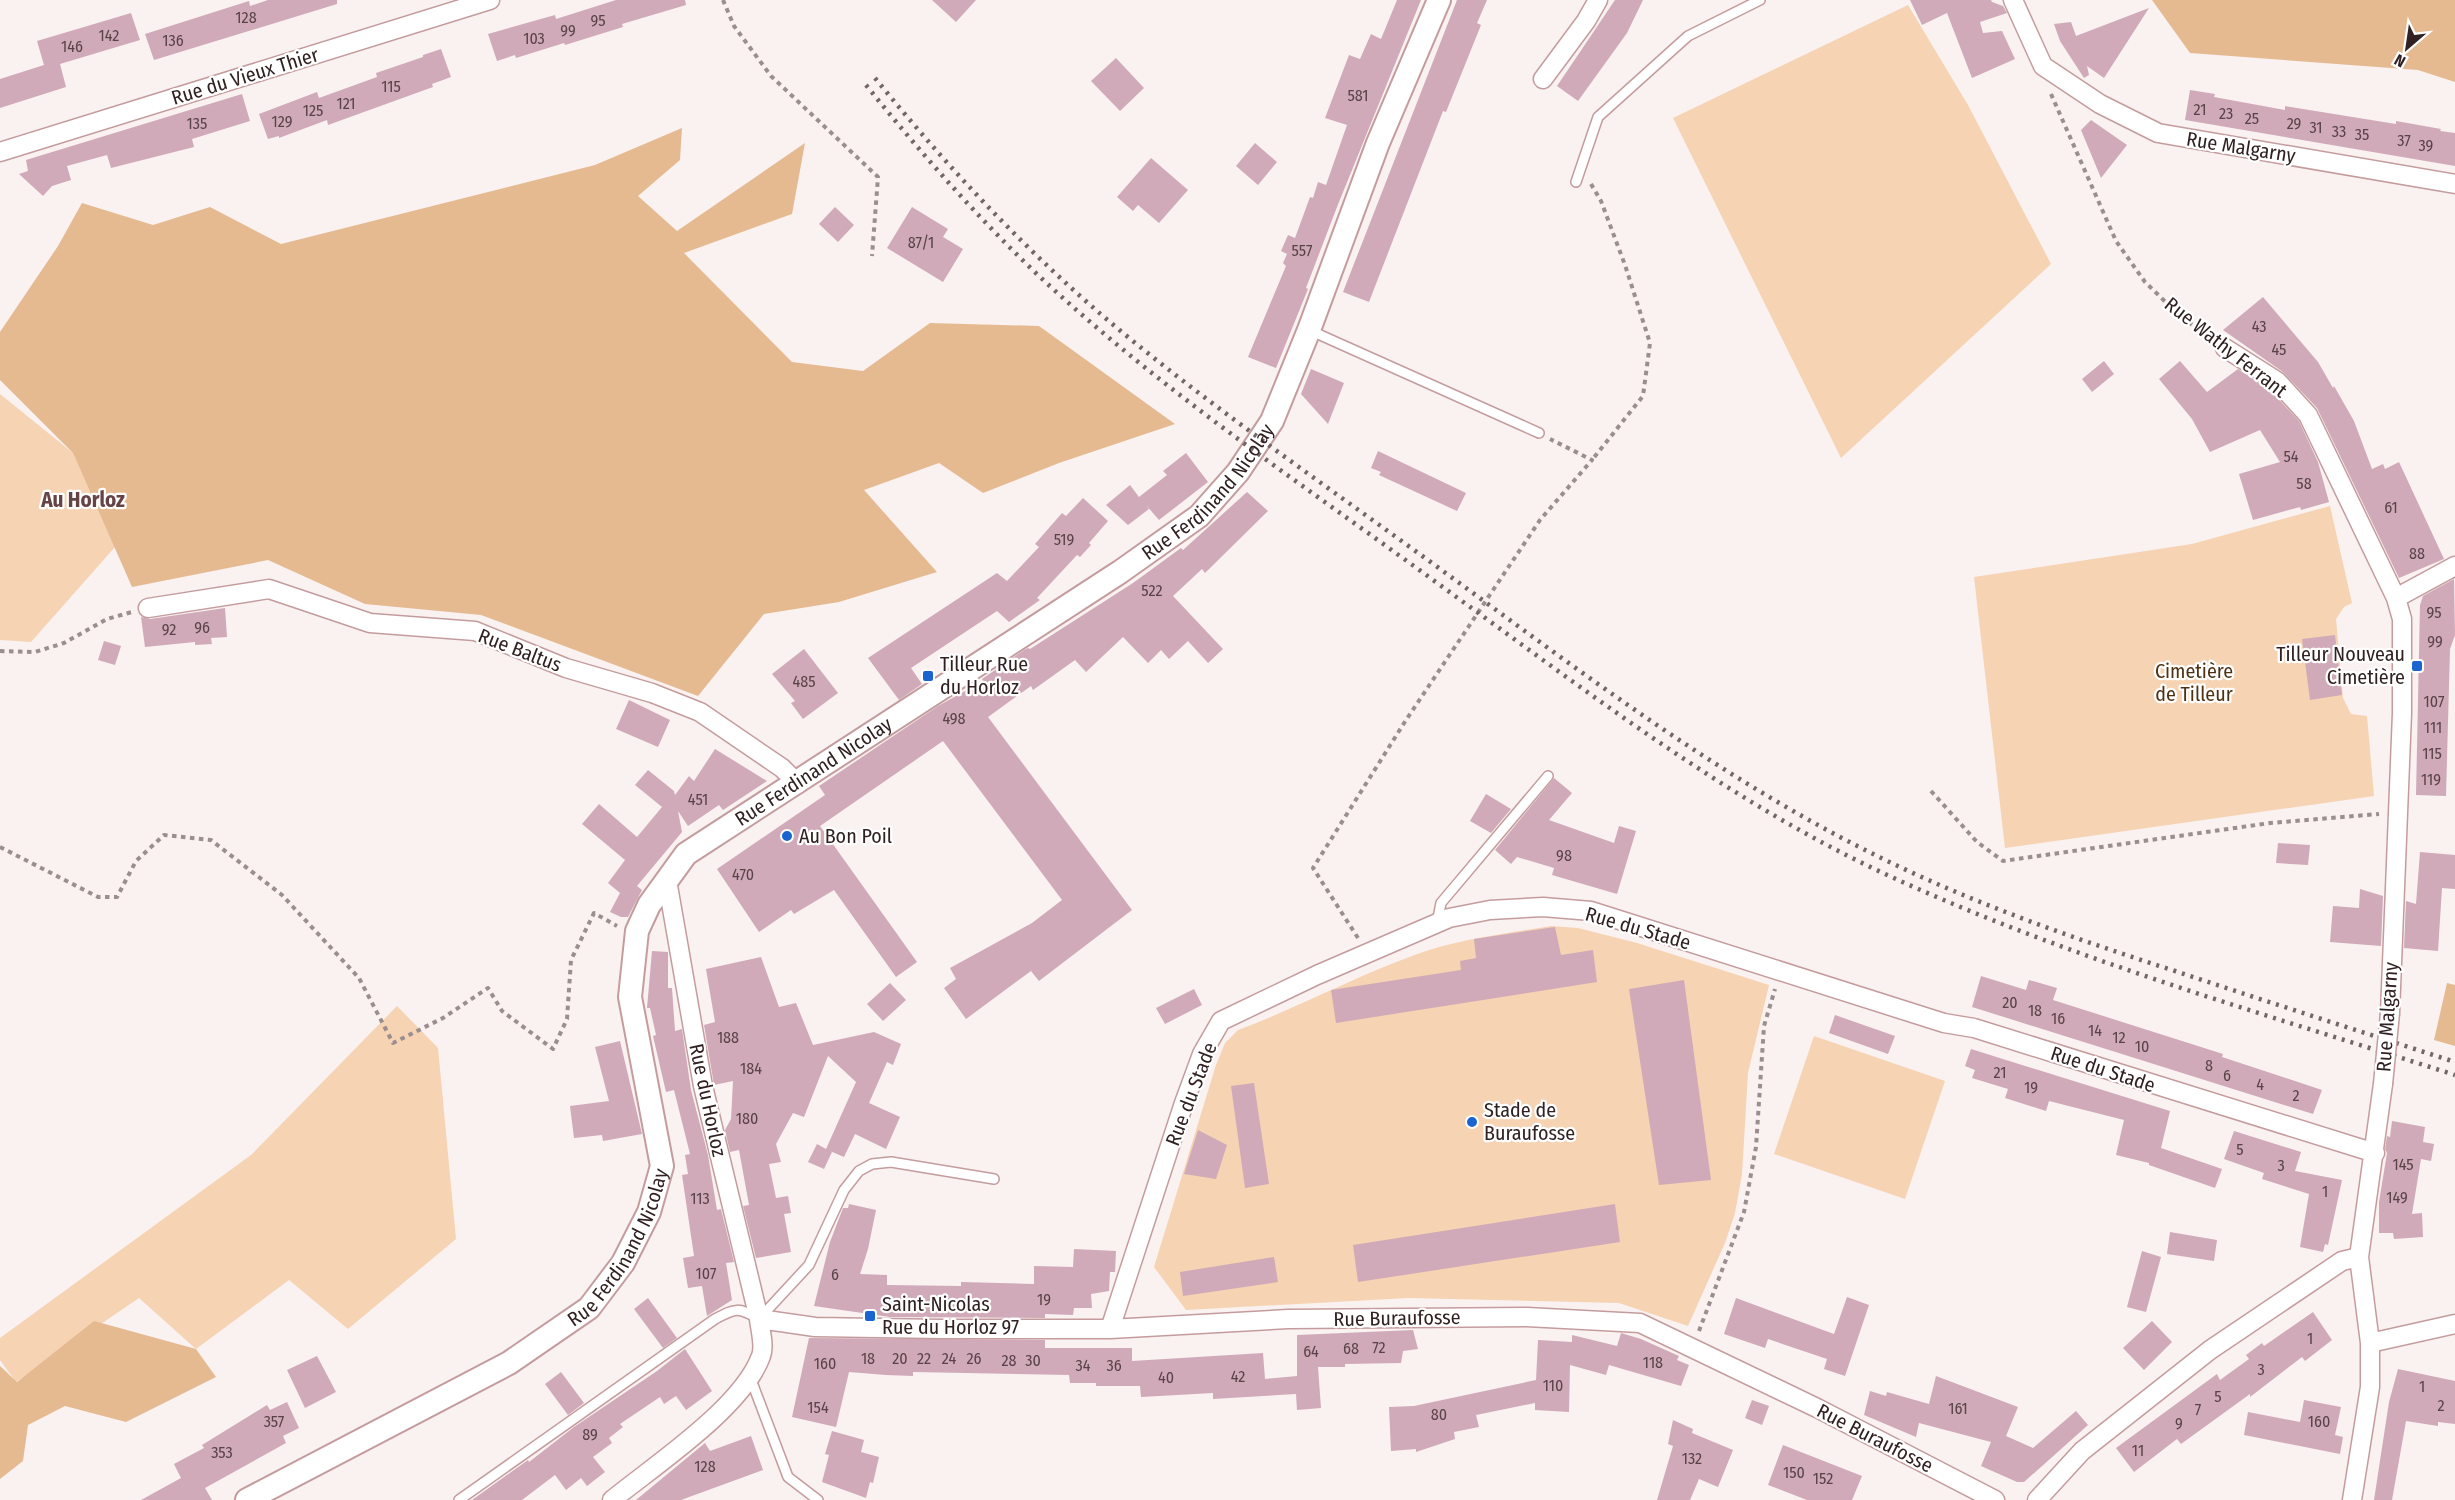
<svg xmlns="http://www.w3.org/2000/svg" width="2455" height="1500" font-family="'Fira Sans Condensed',sans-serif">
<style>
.green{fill:#f6d3b2}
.forest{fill:#e5ba91}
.building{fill:#d0aab8}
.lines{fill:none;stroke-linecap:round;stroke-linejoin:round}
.service-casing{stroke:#c59c9d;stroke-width:12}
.minor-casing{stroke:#c59c9d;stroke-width:21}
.tertiary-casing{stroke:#c59c9d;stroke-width:26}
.path{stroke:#9a8e8e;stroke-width:4;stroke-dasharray:4.5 4.5;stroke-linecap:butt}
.service{stroke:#fff;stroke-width:9}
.minor{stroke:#fff;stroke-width:18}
.tertiary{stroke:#fff;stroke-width:22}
.rail{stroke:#746667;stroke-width:4.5;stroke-dasharray:3 6;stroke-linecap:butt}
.minor-bridge-casing{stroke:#c59c9d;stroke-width:21;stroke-linecap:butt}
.minor-bridge{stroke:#fff;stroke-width:18}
.poi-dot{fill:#1a64cf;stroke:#fff;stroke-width:2}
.labels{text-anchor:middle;stroke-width:4.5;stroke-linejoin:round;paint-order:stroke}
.number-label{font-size:16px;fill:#594348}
.street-label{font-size:20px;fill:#312122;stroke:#fff}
.poi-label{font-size:20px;fill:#312122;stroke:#fff;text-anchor:start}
.park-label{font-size:20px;fill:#4e3112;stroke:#fff}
.neighbourhood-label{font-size:21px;font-weight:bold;fill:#664344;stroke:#fff}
</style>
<rect width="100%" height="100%" fill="#faf1f1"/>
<path class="green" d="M1908 5 1968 105 2051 264 1841 458 1673 118Z
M0 394 73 453 115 547 31 642 0 640Z
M2330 506 2352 603 2344 607 2336 619 2343 698 2351 714 2367 716 2374 796 2005 848 1974 577 2192 544Z
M1551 926 1578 928 1637 943 1769 985 1748 1073 1742 1174 1735 1213 1725 1243 1688 1326 1619 1303 1408 1298 1186 1310 1154 1267 1216 1065 1225 1043 1238 1030C1297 1008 1352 978 1412 956 1457 939 1504 934 1551 926Z
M397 1006 438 1048 456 1239 348 1329 289 1280 196 1349 139 1298 16 1382 0 1360V1338L251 1155Z
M1814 1036 1945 1081 1905 1199 1774 1154Z"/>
<path class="forest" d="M2152 0H2455V82L2418 70 2190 53Z
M682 128 680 160 638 196 677 231 805 143 792 214 684 253 792 362 863 371 930 323 1039 326 1175 424 1059 463 983 493 939 463 864 490 937 572 839 602 764 614 698 696 481 615 365 604 268 560 132 587 73 453 0 380V332L58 246 82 203 153 225 210 207 281 244 595 165Z
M2447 983 2455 985V1046L2434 1040Z
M94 1321 196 1349 216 1377 126 1422 65 1406 28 1425 23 1461 0 1479V1366L17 1382Z"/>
<path class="building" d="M268 0H337V4L154 60 145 34 249 1 250 6Z
M616 0H685L686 5 622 24 623 27 565 45 564 43 516 58 515 55 497 61 488 34 555 15 556 19Z
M932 0H976L956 22Z
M1397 0H1421L1337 207 1306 288 1308 289 1276 368 1248 357 1286 266 1283 263 1287 254 1281 251 1288 235 1295 238 1310 197 1313 198 1318 182 1326 185 1347 125 1325 118 1349 55 1360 59 1371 34 1381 39Z
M1457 0H1487L1477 23 1481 25 1446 112 1443 111 1369 302 1343 292Z
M1615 0H1643L1627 33 1578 101 1557 86Z
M1910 0H1991L1992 2 2003 6 2007 13 1980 22 1983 33 2002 31 2015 59 1972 78 1947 13 1922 25Z
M2149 8 2104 78 2087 66 2089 75 2084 78 2060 41 2054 24 2071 22 2076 36Z
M131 13 140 40 60 64 66 87 0 108V79L44 65 37 41Z
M441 49 451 77 432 84 433 87 328 125 327 120 279 138V136L268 139 259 114 317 92 319 98 377 77 376 73 423 57V55Z
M1116 58 1144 88 1120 111 1091 81Z
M2190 90 2215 94 2214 97 2285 110V106L2396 124V121L2441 129 2440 131 2455 133V166L2185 120Z
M242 94 250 121 192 139 194 147 111 168 107 155 67 166 71 180 52 186 43 196 19 174 28 171 26 160Z
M2091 120 2127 145 2101 178 2081 130Z
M1255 143 1277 162 1258 185 1236 166Z
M1151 158 1188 190 1159 223 1138 205 1133 211 1117 197Z
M835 207 854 225 838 242 819 224Z
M912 207 948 229 943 237 963 249 943 282 887 248Z
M2263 297 2318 362 2333 388 2334 386 2354 421 2372 469 2383 464 2385 469 2399 462 2444 559 2399 578 2317 408 2283 372 2223 330Z
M2104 361 2114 374 2092 392 2082 379Z
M2180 361 2207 392 2238 369 2270 390 2299 421 2318 462 2329 502 2301 510 2300 507 2253 520 2239 474 2280 462 2260 430 2210 452 2192 419 2159 379Z
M1311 369 1344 383 1328 424 1301 394Z
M1378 451 1466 493 1457 511 1379 475 1381 472 1371 468Z
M1186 453 1208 482 1159 520 1146 505 1149 509 1128 525 1106 505 1130 485 1139 497 1167 475 1163 471Z
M1247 492 1268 511 1205 573 1202 569 1173 596 1223 649 1208 663 1188 641 1169 659 1161 650 1148 663 1123 637 1086 672 1075 660 1033 690 1031 686 988 717 1132 910 1039 981 1031 971 966 1019 944 988 956 979 950 968 1032 923 1062 900 943 741 820 826 917 962 896 977 834 890 794 914 791 910 759 932 717 869 825 795 819 786 938 706 983 681 982 679 1024 650 1028 648 1030 649 1133 583 1181 548 1183 550Z
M1083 498 1108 521 1089 543 1091 545 1080 557 1077 555 1037 598 1040 600 1009 622 997 611 911 668 922 684 899 700 868 658 997 573 1007 581 1039 547 1035 544 1062 513 1066 516Z
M2454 579 2455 635 2450 649 2446 796 2416 795 2420 605 2423 596Z
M225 608 227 637 211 638 212 644 195 645V642L145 647 141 617 150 619Z
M2335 635 2342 695 2310 700 2302 639Z
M104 641 121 646 115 665 98 660Z
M804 649 838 693 803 719 791 703 795 701 772 674Z
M629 700 670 720 658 747 616 729Z
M715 749 767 781 723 810 719 805 688 826 678 811 682 832 637 886 642 890 628 917H621L610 912 620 893 608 883 625 860 582 824 599 804 637 837 662 807 635 785 648 770 674 791 675 795 689 776 694 781Z
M1554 778 1572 793 1549 820 1614 843 1619 826 1636 831 1617 894 1552 875 1554 868 1517 857 1511 864 1495 850Z
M1486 794 1511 809 1491 833 1470 821Z
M2278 843 2310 845 2308 865 2276 863Z
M2420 852 2455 855V889L2442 888 2438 951 2404 948 2406 901 2416 904Z
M2360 889 2383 896 2381 946 2330 942 2333 906 2359 908Z
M1555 927 1561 955 1593 950 1597 982 1336 1023 1331 990 1461 970 1460 961 1476 958 1474 939Z
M652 951 668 952V988H672L675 1031 682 1029 691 1090 708 1155 717 1210 721 1209 734 1262 726 1263 732 1300 707 1316 702 1286 688 1288 683 1258 694 1256 682 1175 688 1174 685 1155 690 1154 674 1090 666 1092 653 1036 656 1035 650 1008H647Z
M761 957 779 1007 796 1003 813 1045 874 1032 901 1044 893 1065 887 1062 869 1103 900 1117 886 1149 855 1134 844 1157 830 1151 832 1152 824 1169 808 1162 817 1144 826 1149 856 1082 828 1056 804 1117 793 1113 776 1144 781 1162 769 1164 776 1198 788 1196 791 1213 784 1214 791 1252 756 1258 743 1206 749 1205 739 1150 730 1152 725 1130 731 1119 733 1081 714 1085 704 1025 715 1022 706 969Z
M1981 976 2026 990 2029 980 2057 988 2053 1000 2223 1054 2222 1057 2322 1090 2313 1114 1972 1007Z
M1684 980 1711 1180 1659 1185 1629 989Z
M890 983 906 1000 883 1021 867 1004Z
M1194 989 1202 1005 1165 1024 1156 1008Z
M1835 1015 1895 1036 1888 1054 1829 1033Z
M620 1041 642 1134 603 1141 602 1135 574 1138 570 1106 609 1101 595 1047Z
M1971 1049 2170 1111 2161 1148 2222 1169 2215 1188 2149 1165V1163L2116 1155 2124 1120 2049 1101 2046 1111 2005 1098 2008 1089 1972 1078 1975 1070 1965 1066Z
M1254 1083 1269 1184 1245 1188 1231 1086Z
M2392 1121 2425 1127 2423 1142 2434 1144 2431 1161 2421 1159 2412 1214 2422 1213 2423 1237 2394 1239 2393 1233H2379V1202L2387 1153 2385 1149 2387 1136 2390 1137Z
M1198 1130 1227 1145 1216 1179 1184 1174Z
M2234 1131 2301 1152 2295 1171 2342 1180 2328 1245 2325 1244 2323 1252 2300 1247 2309 1194 2262 1179 2264 1173 2224 1159Z
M849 1204 876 1210 868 1249 860 1274 887 1275V1285L961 1286V1282L1034 1284V1266L1073 1267 1074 1249 1116 1251 1115 1272H1110L1109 1291 1091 1294 1092 1308H1074L1073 1315 1045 1314V1318L890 1317 814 1306 830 1242 843 1208H848Z
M1615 1204 1620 1242 1358 1282 1353 1245Z
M2170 1232 2217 1240 2214 1261 2167 1254Z
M2142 1251 2161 1257 2146 1312 2127 1307Z
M1274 1257 1278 1282 1183 1296 1180 1272Z
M1847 1297 1869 1305 1845 1376 1824 1369 1827 1359 1768 1339 1765 1348 1724 1334 1736 1298 1834 1334Z
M648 1298 677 1338 663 1348 634 1309Z
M2313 1312 2332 1340 2305 1361 2302 1357 2250 1397V1394L2181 1444 2177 1439 2134 1472 2116 1448 2217 1374 2220 1380 2249 1359 2246 1355 2262 1343 2264 1346Z
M2152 1321 2172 1342 2144 1370 2123 1348Z
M1413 1330 1418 1349 1403 1351 1401 1363 1345 1364V1367H1318L1321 1408 1297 1410 1296 1394 1213 1399V1393L1141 1397 1140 1386H1096V1383H1070L1069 1375 913 1372V1376L886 1375 849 1372 836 1427 792 1417 809 1338 1045 1340V1348H1132V1361L1263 1353 1265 1379 1297 1376V1335Z
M1621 1333 1641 1339 1679 1356 1677 1360 1689 1365 1681 1386 1609 1365 1606 1375 1570 1365 1569 1412 1535 1410V1403L1476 1415 1479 1427 1454 1432 1455 1439 1416 1452V1449L1391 1451 1389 1407 1414 1406 1536 1380 1538 1340 1572 1342V1335L1617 1346Z
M685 1349 712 1391 686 1410 676 1396 664 1404 660 1397 620 1424 623 1427 609 1438 612 1443 593 1457 605 1472 587 1486 581 1478 566 1490 555 1475 522 1500H472L528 1460 529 1462 574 1427 657 1371Z
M317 1356 336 1392 305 1408 287 1370Z
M2398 1369 2455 1381V1424L2438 1422V1426L2406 1421 2392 1500H2374L2389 1402Z
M561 1372 584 1403 568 1415 545 1384Z
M1936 1376 2018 1407 2006 1436 2033 1448 2076 1411 2088 1425 2024 1482H2017L1981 1466 1991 1442 1919 1423 1916 1437 1864 1415 1870 1391 1886 1396 1887 1392 1929 1404Z
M1752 1400 1769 1406 1762 1425 1745 1418Z
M2304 1400 2341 1407 2335 1435 2343 1437 2340 1454 2244 1435 2248 1412 2300 1422Z
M287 1402 299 1428 283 1436 286 1443 205 1488 212 1500H141L181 1478 174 1464 204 1448 202 1445 267 1405 270 1410Z
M1673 1420 1693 1429 1692 1433 1733 1450 1718 1487 1699 1479 1690 1500H1657L1673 1446 1668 1444Z
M832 1431 864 1440 861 1452 879 1457 873 1483 870 1482 866 1498 822 1482 829 1455 825 1454Z
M751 1436 763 1470 681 1500H636L705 1443 710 1451Z
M1783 1445 1862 1476 1852 1500H1807L1768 1485Z"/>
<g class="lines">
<g class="service-casing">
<path id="service" d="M1576 182 1598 117 1688 36 1760 0
M1309 330 1539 433
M1437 923 1441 903 1548 776
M750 1377 788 1477 818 1500
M459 1500 715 1319C736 1308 738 1307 759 1319L809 1265 844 1190 859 1171 872 1164 891 1162 994 1179"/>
</g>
<g class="minor-casing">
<path id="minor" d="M2013 0 2043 66 2100 104 2158 133 2455 184
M1543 79 1586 21 1598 0
M0 152 490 0
M2225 348 2277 381 2308 415 2396 598 2402 619V713L2390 1013
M2396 598 2455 566
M148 608 269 589 370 623 475 631 566 668 652 693 700 712 782 768 798 784
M759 1319 815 1327 941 1329H1110L1288 1319 1527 1317 1640 1323 1817 1408 1995 1500
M1110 1329 1184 1103 1202 1054 1221 1021 1317 975 1449 918 1490 910 1543 907 1591 911 1944 1023 1974 1028 2375 1153
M2370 1343 2455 1324
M612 1500C655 1465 743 1407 761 1356 765 1346 760 1329 759 1319L703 1086 667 880
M2037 1500 2082 1451 2210 1350 2342 1261 2359 1257
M2352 1500 2370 1387V1343L2359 1257 2383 1084"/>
</g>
<g class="tertiary-casing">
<g id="tertiary">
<path id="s1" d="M247 1500 509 1363 589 1308 623 1263 649 1212 662 1166 630 997 637 931 649 905 686 854 1120 572 1199 516 1238 472 1272 421 1309 330 1378 143 1439 0"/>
</g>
</g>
<path class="path" d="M723 0 734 26 771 76 878 177 872 256
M2051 94 2116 241 2145 282 2180 316 2209 337
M1591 184 1601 201 1625 265 1650 343 1643 396 1592 460
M0 651 35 652 64 643 107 619 132 612
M1931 791 1977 842 2003 861 2270 823 2379 814
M0 847 98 897H117L136 861 164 835 211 840 282 895 359 978 393 1043 443 1018 488 988 502 1011 553 1049 567 1019 571 960 594 913 617 926
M1358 938 1313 868 1406 720 1540 520 1592 460 1550 439
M1699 1331 1744 1212 1756 1147 1764 1026 1775 989"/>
<use href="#service" class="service"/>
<use href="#minor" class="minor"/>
<use href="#tertiary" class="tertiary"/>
<path class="rail" d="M875 78C953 174 1038 264 1134 342 1235 424 1342 497 1447 574 1592 680 1736 790 1900 867 1989 909 2082 941 2175 971 2268 1002 2362 1032 2455 1062
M866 85C920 152 977 217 1039 276 1166 395 1315 493 1455 596 1596 698 1737 807 1896 879 2076 961 2268 1015 2455 1075"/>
<g class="minor-bridge-casing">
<path id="minor-bridge" d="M2383 1084 2390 1013"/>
</g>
<use href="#minor-bridge" class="minor-bridge"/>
</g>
<g class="poi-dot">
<rect x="2411" y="660" width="12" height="12" rx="3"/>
<rect x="922" y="670" width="12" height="12" rx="3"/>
<circle cx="787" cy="836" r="6"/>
<circle cx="1472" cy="1122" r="6"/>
<rect x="864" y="1310" width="12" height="12" rx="3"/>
</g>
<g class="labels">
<g class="number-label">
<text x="246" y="23">128</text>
<text x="598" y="26">95</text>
<text x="568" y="36">99</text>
<text x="109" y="41">142</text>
<text x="534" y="44">103</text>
<text x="173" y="46">136</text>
<text x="72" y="52">146</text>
<text x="391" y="92">115</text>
<text x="1358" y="101">581</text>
<text x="346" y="109">121</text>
<text x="2200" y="115">21</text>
<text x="313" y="116">125</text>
<text x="2226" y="119">23</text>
<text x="2252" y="124">25</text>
<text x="282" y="127">129</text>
<text x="197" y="129">135</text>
<text x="2294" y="129">29</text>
<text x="2316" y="133">31</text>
<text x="2339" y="137">33</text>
<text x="2362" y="140">35</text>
<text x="2404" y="146">37</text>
<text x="2426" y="151">39</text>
<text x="921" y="248">87/1</text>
<text x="1302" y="256">557</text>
<text x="2259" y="332">43</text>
<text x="2279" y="355">45</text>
<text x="2291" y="462">54</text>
<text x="2304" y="489">58</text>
<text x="2391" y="513">61</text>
<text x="1064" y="545">519</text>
<text x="2417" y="559">88</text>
<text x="1152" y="596">522</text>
<text x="2434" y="618">95</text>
<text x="202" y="633">96</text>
<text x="169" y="635">92</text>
<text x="2435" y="647">99</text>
<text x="804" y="687">485</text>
<text x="2434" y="707">107</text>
<text x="954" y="724">498</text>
<text x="2433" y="733">111</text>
<text x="2432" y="759">115</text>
<text x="2431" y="785">119</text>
<text x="698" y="805">451</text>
<text x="1564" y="861">98</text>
<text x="743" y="880">470</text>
<text x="2010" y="1008">20</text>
<text x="2035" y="1016">18</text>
<text x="2058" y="1024">16</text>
<text x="2095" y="1036">14</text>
<text x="728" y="1043">188</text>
<text x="2119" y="1043">12</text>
<text x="2142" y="1052">10</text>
<text x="2209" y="1071">8</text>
<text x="751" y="1074">184</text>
<text x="2000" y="1078">21</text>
<text x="2227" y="1081">6</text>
<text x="2260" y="1090">4</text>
<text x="2031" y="1093">19</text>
<text x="2296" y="1101">2</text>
<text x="747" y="1124">180</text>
<text x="2240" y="1155">5</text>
<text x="2403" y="1170">145</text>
<text x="2281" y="1171">3</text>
<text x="2325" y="1197">1</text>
<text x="2397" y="1203">149</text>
<text x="700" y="1204">113</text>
<text x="706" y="1279">107</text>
<text x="835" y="1280">6</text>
<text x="1044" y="1305">19</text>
<text x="2310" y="1344">1</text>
<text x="1379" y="1353">72</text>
<text x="1351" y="1354">68</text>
<text x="1311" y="1357">64</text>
<text x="868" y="1364">18</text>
<text x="900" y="1364">20</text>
<text x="924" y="1364">22</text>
<text x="949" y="1364">24</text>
<text x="974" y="1364">26</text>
<text x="1009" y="1366">28</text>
<text x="1033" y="1366">30</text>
<text x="1653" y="1368">118</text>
<text x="825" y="1369">160</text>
<text x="1083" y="1371">34</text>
<text x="1114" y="1371">36</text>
<text x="2261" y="1375">3</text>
<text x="1238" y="1382">42</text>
<text x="1166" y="1383">40</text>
<text x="1553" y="1391">110</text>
<text x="2422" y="1392">1</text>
<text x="2218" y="1402">5</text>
<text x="2441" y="1411">2</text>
<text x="818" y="1413">154</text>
<text x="1958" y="1414">161</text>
<text x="2198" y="1415">7</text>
<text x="1439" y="1420">80</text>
<text x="274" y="1427">357</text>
<text x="2319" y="1427">160</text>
<text x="2179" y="1429">9</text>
<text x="590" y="1440">89</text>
<text x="2138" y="1456">11</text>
<text x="222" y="1458">353</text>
<text x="1692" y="1464">132</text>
<text x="705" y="1472">128</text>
<text x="1794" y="1478">150</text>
<text x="1823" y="1484">152</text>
</g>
<g class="street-label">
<text transform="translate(245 76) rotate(-17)" y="7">Rue du Vieux Thier</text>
<text transform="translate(2241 147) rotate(9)" y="7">Rue Malgarny</text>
<text transform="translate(2226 347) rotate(38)" y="7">Rue Wathy Ferrant</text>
<text dy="7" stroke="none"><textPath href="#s1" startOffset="1522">Rue Ferdinand Nicolay</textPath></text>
<text transform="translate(520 650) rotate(21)" y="7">Rue Baltus</text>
<text dy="7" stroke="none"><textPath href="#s1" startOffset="1036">Rue Ferdinand Nicolay</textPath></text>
<text transform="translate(1638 928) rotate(16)" y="7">Rue du Stade</text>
<text transform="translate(2387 1017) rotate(-86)" y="7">Rue Malgarny</text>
<text transform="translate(2103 1069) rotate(18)" y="7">Rue du Stade</text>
<text transform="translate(1191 1094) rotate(-69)" y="7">Rue du Stade</text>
<text transform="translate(708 1100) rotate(78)" y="7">Rue du Horloz</text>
<text dy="7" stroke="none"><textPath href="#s1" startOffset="460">Rue Ferdinand Nicolay</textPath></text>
<text transform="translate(1397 1318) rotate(-1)" y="7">Rue Buraufosse</text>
<text transform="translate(1875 1438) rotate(27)" y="7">Rue Buraufosse</text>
</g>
<g class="poi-label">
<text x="2405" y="661" text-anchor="end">Tilleur Nouveau<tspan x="2405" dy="23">Cimetière</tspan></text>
<text x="940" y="671">Tilleur Rue<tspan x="940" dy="23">du Horloz</tspan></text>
<text x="799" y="843">Au Bon Poil</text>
<text x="1484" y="1117">Stade de<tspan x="1484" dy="23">Buraufosse</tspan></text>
<text x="882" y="1311">Saint-Nicolas<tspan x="882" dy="23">Rue du Horloz 97</tspan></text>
</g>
<g class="park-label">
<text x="2194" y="678">Cimetière<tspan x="2194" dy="23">de Tilleur</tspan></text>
</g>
<g class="neighbourhood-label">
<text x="83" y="507">Au Horloz</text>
</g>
</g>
<g transform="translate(2407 48) rotate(209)" stroke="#ffffff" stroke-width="4.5" paint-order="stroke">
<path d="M0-4.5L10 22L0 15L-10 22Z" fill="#312122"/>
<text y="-9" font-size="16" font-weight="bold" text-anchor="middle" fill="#312122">N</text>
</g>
</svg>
